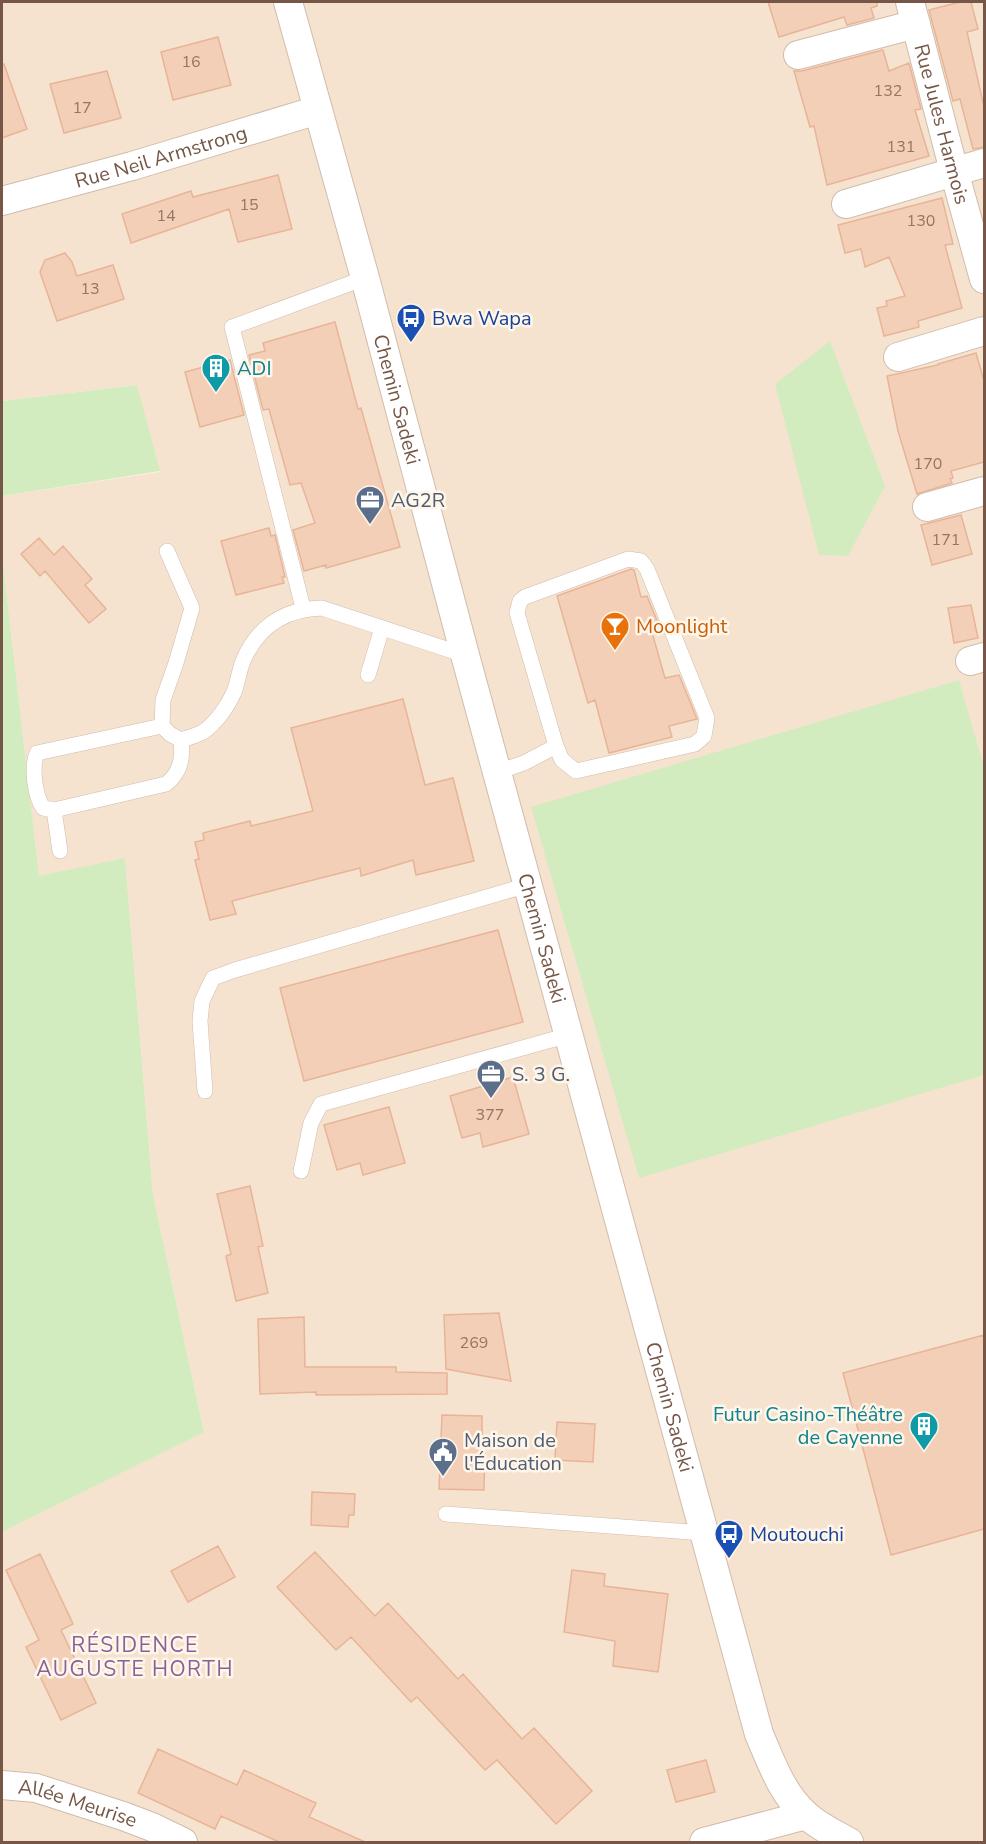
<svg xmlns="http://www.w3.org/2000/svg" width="986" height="1844" font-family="'Nunito Sans',sans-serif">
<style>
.residential{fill:#f5e3d0}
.green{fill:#d2ecc0}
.building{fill:#f4cfb8;stroke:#e8b497;stroke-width:1.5}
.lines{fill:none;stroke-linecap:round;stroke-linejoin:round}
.lane-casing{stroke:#d1bbab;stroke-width:16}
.street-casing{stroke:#d1bbab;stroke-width:30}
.lane{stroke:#fff;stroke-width:15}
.street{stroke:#fff;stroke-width:28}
.labels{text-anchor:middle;stroke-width:5;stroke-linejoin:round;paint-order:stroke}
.number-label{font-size:16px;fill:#967563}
.street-label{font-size:20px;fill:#765747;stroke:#fff6e9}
.transit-label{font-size:20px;fill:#164399;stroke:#fff6e9;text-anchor:start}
.culture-label{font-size:20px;fill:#0d838f;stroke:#fff6e9;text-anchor:start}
.service-label{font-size:20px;fill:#4e5e75;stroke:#fff6e9;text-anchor:start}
.food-label{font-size:20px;fill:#c56008;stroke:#fff6e9;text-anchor:start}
.neighbourhood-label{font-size:21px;letter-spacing:1.5px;fill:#86629a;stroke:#fff6e9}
</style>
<rect width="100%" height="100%" fill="#fdf2e2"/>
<path class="residential" d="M2 2H984V1842H2V1532L204 1431 153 1195 125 858 39 877 2 554V496L160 472 136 385 2 401Z"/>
<path class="green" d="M830 341 885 486 848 556 819 555 775 384Z
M137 385 160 471 2 496V401Z
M2 554 39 876 125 858 153 1195 204 1432 2 1532Z
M959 680 984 767V1075L639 1178 531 807Z"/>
<path class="building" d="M768 2H877V6L871 8 874 18 847 25 844 17 779 37Z
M960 2H971L978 29 967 32 984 107V147L973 149 960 99 953 101 929 10Z
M218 37 231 85 173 100 161 52Z
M883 50 889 71 909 63 921 109 915 110 929 156 827 185 814 126 810 127 794 71H802Z
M4 64 27 129 2 138V65Z
M107 71 121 118 64 133 50 84Z
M278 175 292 229 238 242 229 209 131 243 122 214 191 191 193 197Z
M942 198 953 244 945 245 962 308 918 321 919 327 884 336 877 308 887 306 886 301 905 296 889 257 865 267 861 249 845 253 838 225Z
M65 253 72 262 77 276 113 265 124 299 57 321 40 272 45 260Z
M335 322 358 409 361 408 400 547 326 568V565L304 571 293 530 315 523 301 483 290 485 269 409 263 410 249 355 265 351 263 343Z
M976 353 984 381V462L951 471 953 478 950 479 952 483 917 494 898 431 887 376 938 365V364Z
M230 360 244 415 200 427 185 372Z
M961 515 972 554 932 565 921 525Z
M269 528 271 536 275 535 285 577H282L284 583 236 595 221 541Z
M39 538 54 555 63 546 92 579 85 585 106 609 89 623 45 571 40 576 21 554Z
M631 569 634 570 641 597 647 596 658 623 659 626 651 629 665 678 679 675 697 719 669 726 672 737 609 753 595 700 588 703 557 596Z
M971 605 978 638 954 643 948 608Z
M403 699 425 785 453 778 474 861 416 875 413 860 361 876 360 868 232 901 236 914 210 920 195 860 199 859 195 842 204 840 203 833 250 821 251 826 313 811 291 728Z
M498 930 523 1022 304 1081 280 988Z
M513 1077 529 1134 483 1147 480 1133 462 1138 450 1096Z
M389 1107 405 1163 363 1175 360 1163 337 1170 324 1125Z
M250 1186 263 1246 258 1247 268 1293 236 1301 226 1256 231 1254 217 1194Z
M499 1313 511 1381 446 1369 444 1315Z
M304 1317 305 1367H396V1372L447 1373V1394L316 1395V1392L260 1394 258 1319Z
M984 1335V1529L891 1555 843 1373Z
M442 1415 482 1416V1445H485L484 1490 439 1489Z
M557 1422 595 1424 593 1462 555 1460Z
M312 1492 355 1494 354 1515H349L348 1527 311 1525Z
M218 1546 235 1577 188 1602 171 1571Z
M315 1552 375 1616 388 1603 458 1679 463 1674 522 1739 534 1728 592 1791 556 1824 497 1760 485 1770 417 1697 411 1702 351 1637 336 1650 277 1587Z
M40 1554 73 1624 61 1630 96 1703 61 1720 26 1647 39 1640 6 1570Z
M572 1570 605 1574 604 1586 668 1594 658 1672 613 1666 615 1641 564 1632Z
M158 1749 237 1785 244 1770 316 1803 309 1817 365 1842H279L221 1816 215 1829 138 1793Z
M706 1760 715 1792 676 1802 667 1770Z"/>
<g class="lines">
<g class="lane-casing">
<path id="lane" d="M167 551 192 608 176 663 163 700 162 726 170 734 181 740C188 738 197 735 203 732 216 723 228 706 234 692 238 682 239 671 243 661 258 626 285 609 322 608L465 655
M628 559 641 561 647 569 707 718 704 736 695 744 576 771 562 760 556 746 517 613 520 601 525 597Z
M303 608 232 327 365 278
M368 675 382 628
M162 726 37 753C31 768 35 795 43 808L54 810 166 784C181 772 183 758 181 740
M497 772 524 763 556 746
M54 810 60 851
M205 1091 200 1021 202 1001 213 978 235 970 528 885
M301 1171 311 1123 321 1104 569 1035
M446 1514 704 1533"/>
</g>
<g class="street-casing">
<g id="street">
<path id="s1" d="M288 2 365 278 465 655 759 1734C771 1762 782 1794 806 1815 818 1826 835 1834 849 1842"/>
<path id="s2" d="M910 2 954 171 984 279"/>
<path d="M798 55 916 24"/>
<path id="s3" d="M2 201 132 166 318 110"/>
<path d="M846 204 984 163"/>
<path d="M898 357 984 331"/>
<path d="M927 507 984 491"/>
<path d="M970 661 984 657"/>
<path id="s4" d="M2 1785 36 1788 123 1816 152 1827 183 1842"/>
<path d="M704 1842 806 1815"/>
</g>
</g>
<use href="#lane" class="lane"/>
<use href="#street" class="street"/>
</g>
<defs>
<g id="bus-pin" transform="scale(1.5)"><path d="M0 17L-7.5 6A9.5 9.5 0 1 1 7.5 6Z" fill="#1a4fb4" stroke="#fff6e9"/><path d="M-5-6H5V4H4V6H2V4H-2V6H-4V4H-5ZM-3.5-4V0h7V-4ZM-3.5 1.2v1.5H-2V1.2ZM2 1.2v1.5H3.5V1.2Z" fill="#fff"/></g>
<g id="building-pin" transform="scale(1.5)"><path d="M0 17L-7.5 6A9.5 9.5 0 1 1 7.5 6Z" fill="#0f9aa8" stroke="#fff6e9"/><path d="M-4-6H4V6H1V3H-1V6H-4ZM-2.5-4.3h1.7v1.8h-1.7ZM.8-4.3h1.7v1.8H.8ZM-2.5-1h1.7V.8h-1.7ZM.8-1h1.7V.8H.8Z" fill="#fff"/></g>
<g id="office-pin" transform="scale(1.5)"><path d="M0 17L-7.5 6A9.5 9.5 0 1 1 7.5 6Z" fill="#5c6f8a" stroke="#fff6e9"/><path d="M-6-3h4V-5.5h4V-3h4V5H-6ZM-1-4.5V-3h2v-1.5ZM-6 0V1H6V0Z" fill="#fff"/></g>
<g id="bar-pin" transform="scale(1.5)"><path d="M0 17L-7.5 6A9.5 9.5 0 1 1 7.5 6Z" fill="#e8710a" stroke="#fff6e9"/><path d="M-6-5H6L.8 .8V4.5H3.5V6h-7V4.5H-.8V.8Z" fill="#fff"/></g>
<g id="civic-pin" transform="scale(1.5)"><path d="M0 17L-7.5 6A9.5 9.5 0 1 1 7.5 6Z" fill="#5c6f8a" stroke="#fff6e9"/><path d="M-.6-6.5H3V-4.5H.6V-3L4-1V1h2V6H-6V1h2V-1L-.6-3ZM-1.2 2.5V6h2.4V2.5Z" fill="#fff"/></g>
</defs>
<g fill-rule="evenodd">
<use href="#bus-pin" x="411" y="318"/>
<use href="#building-pin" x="216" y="368"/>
<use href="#office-pin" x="370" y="500"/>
<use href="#bar-pin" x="615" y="626"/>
<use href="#office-pin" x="491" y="1074"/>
<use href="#building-pin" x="924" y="1426"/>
<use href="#civic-pin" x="443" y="1452"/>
<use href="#bus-pin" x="729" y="1534"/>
</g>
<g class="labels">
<g class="number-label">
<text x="191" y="67">16</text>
<text x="888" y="96">132</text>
<text x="82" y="113">17</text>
<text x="901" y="152">131</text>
<text x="249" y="210">15</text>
<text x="166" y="221">14</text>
<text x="921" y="226">130</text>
<text x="90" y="294">13</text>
<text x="928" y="469">170</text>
<text x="946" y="545">171</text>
<text x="490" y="1120">377</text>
<text x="474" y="1348">269</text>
</g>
<g class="street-label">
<text dy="7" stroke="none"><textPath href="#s2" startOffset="126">Rue Jules Harmois</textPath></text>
<text dy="7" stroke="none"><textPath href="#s3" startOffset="165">Rue Neil Armstrong</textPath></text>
<text dy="7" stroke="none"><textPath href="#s1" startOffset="412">Chemin Sadeki</textPath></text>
<text dy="7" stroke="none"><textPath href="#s1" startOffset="970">Chemin Sadeki</textPath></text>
<text dy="7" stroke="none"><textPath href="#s1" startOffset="1456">Chemin Sadeki</textPath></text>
<text dy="7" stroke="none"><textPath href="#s4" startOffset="78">Allée Meurise</textPath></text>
</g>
<g class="transit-label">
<text x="432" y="325">Bwa Wapa</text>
<text x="750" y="1541">Moutouchi</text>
</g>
<g class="culture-label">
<text x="237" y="375">ADI</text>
<text x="903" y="1421" text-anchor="end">Futur Casino-Théâtre<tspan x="903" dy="23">de Cayenne</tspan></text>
</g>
<g class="service-label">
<text x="391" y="507">AG2R</text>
<text x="512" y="1081">S. 3 G.</text>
<text x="464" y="1447">Maison de<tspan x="464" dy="23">l'Éducation</tspan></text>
</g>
<g class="food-label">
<text x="636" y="633">Moonlight</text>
</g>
<g class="neighbourhood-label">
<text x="135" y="1652">RÉSIDENCE<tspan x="135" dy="24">AUGUSTE HORTH</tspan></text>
</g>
</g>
<rect width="986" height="1844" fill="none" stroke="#765747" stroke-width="6"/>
</svg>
